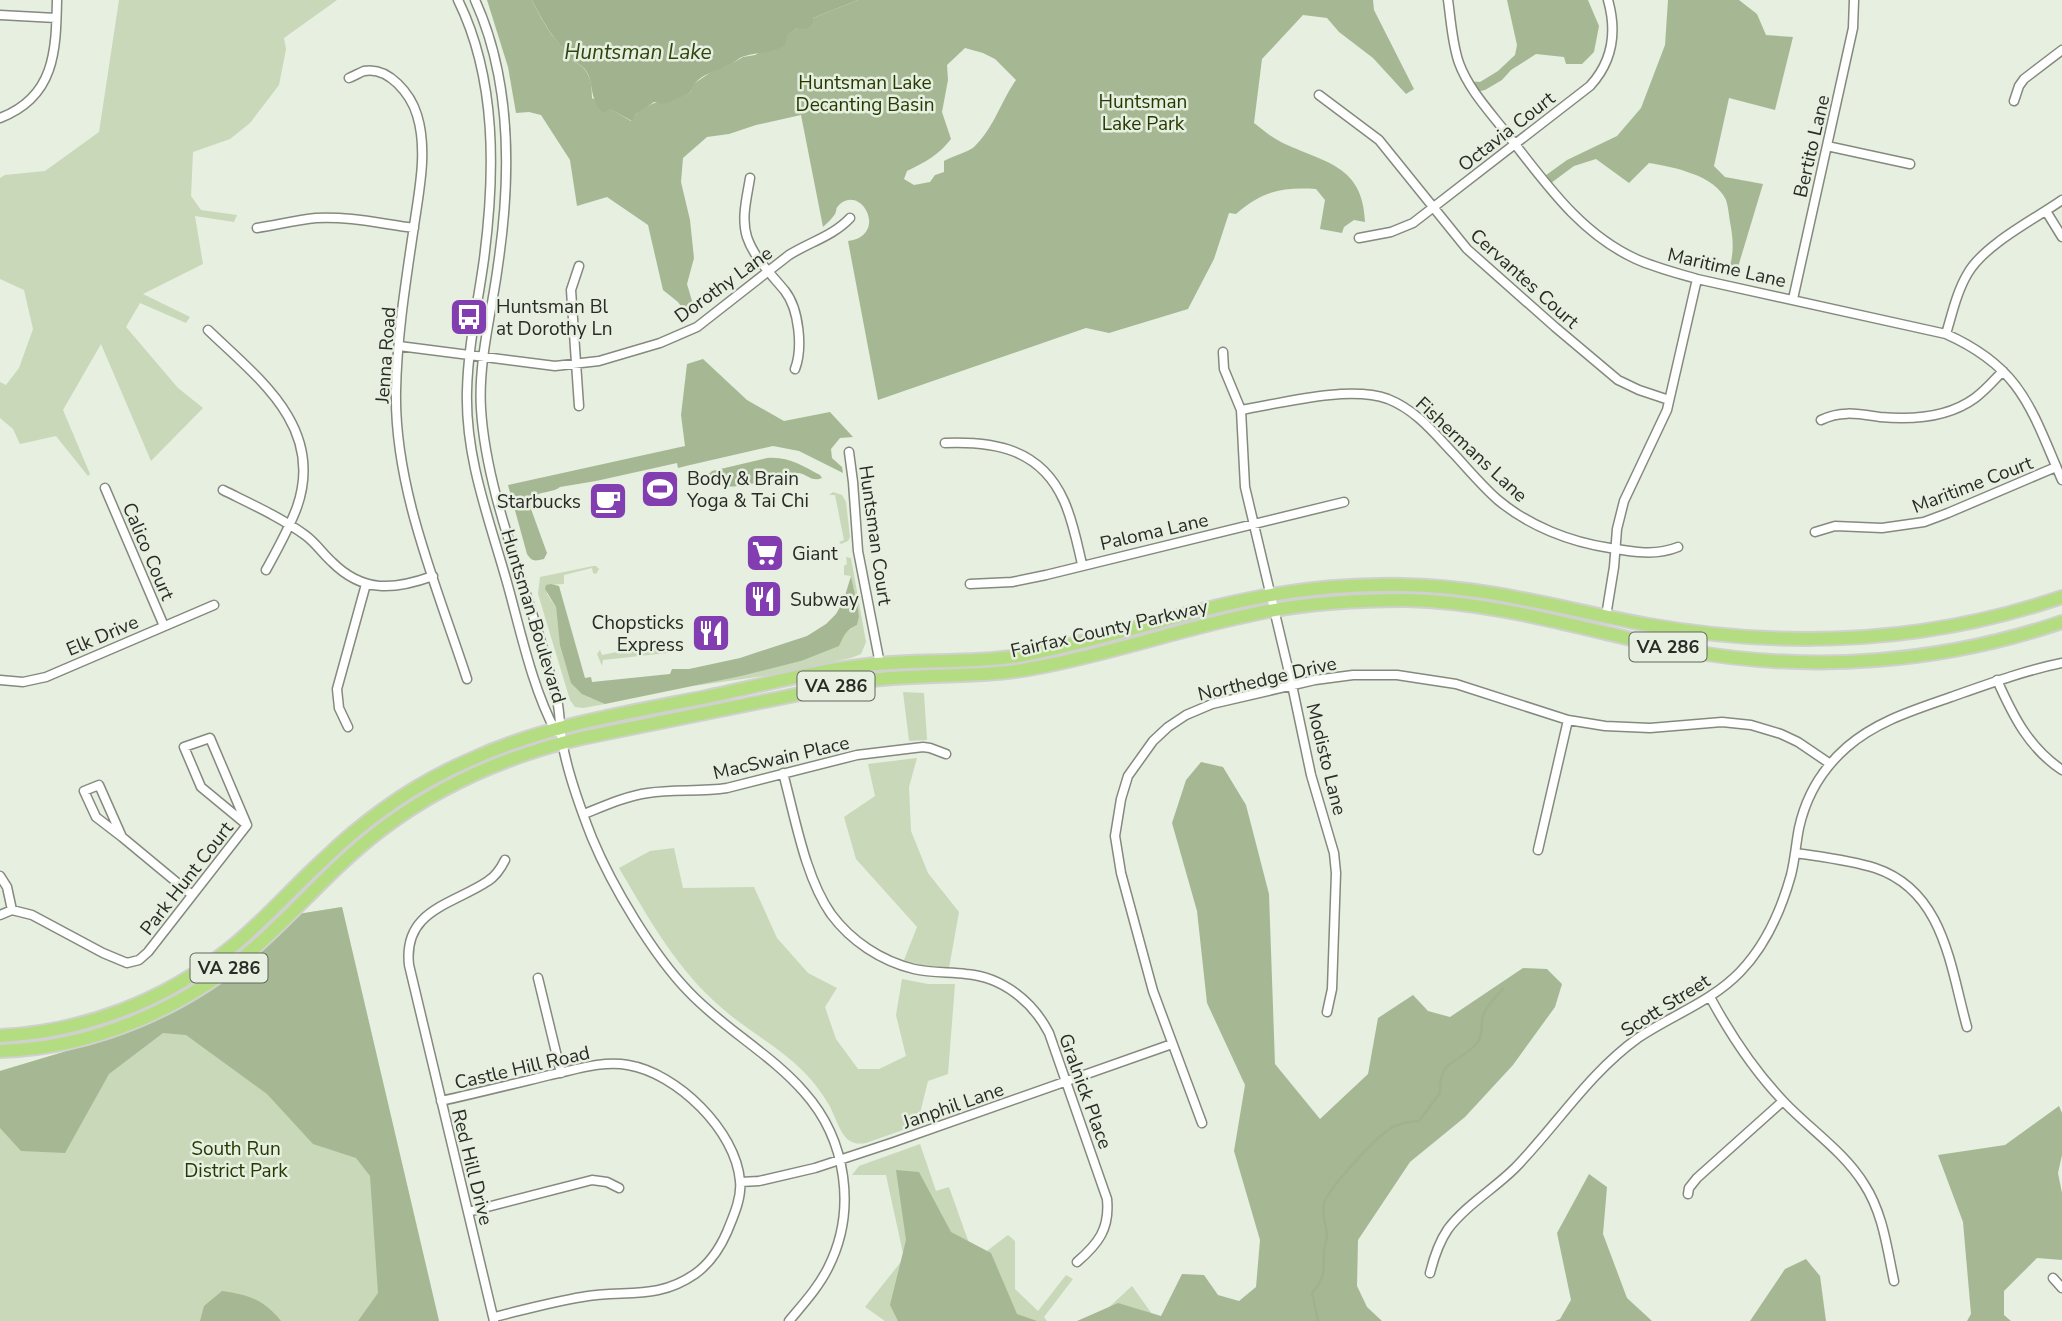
<svg xmlns="http://www.w3.org/2000/svg" width="2062" height="1321" font-family="'Nunito Sans',sans-serif">
<style>
.green{fill:#c8d8b8}
.forest{fill:#a6b893;fill-rule:evenodd}
.water{fill:#a1b28e}
.lines{fill:none;stroke-linecap:round;stroke-linejoin:round}
.stream{stroke:#a1b28e;stroke-width:2.5}
.minor-casing{stroke:#848a7d;stroke-width:11}
.highway-casing{stroke:#d0d0cf;stroke-width:16}
.minor{stroke:#fff;stroke-width:8}
.highway{stroke:#b3dd80;stroke-width:12}
.labels{text-anchor:middle;stroke-width:5;stroke-linejoin:round;paint-order:stroke}
.shield{fill:#e7efe0;stroke:#62665e;stroke-width:2}
.shield-label{font-size:18px;font-weight:bold;fill:#292b26}
.park-label{font-size:19px;fill:#253a00;stroke:#e7efe0}
.street-label{font-size:19px;fill:#292b26;stroke:#e7efe0}
.poi-label{font-size:19px;fill:#292b26;stroke:#e7efe0;text-anchor:start}
.water-label{font-size:21px;font-style:italic;fill:#2f450d;stroke:#e7efe0}
</style>
<rect width="100%" height="100%" fill="#e7efe0"/>
<path class="green" d="M119 0H337L284 38 286 49 279 85 250 123 230 139 193 152 191 196 201 210 237 215 234 222 195 216 203 264 143 294 190 317 186 323 140 303 126 327 178 388 203 408 151 461 101 344 63 410 90 474 88 476 56 436 20 444 13 429 0 418V382L6 385 19 368 33 329 24 290 0 279V178L5 175 45 171 99 132Z
M833 492 842 495 846 502 850 537 848 541 841 544 839 542 844 540 835 495H829Z
M846 557 851 558 866 642 861 654 851 658 771 675 693 686 801 661 857 625 859 617 851 576 844 575V566L847 564Z
M593 566H596L599 569 596 574 593 573 592 568 564 575V584L546 585 547 594 556 607 559 632 590 698H596L605 704 583 708 575 707 570 700 538 594 540 577Z
M666 642 667 653 603 660 602 666 597 654 600 650 602 655Z
M903 692 924 693 927 740 909 741Z
M917 758 909 787 911 831 928 873 959 912 949 968 921 965 904 960 917 927 856 859 844 817 875 796 868 764Z
M674 848 683 888 754 887 777 938 808 973 837 988 825 1007 836 1039 858 1069H879L906 1056 896 1015 902 979 928 984H955L948 1074 928 1081 917 1125 866 1143C860 1144 855 1144 850 1141 840 1135 835 1115 829 1105 822 1093 813 1081 803 1071 779 1047 748 1031 723 1009 677 970 649 919 619 868L650 851Z
M342 907 439 1321H0V1071L110 1038 154 1020 207 989 264 949 298 914Z
M920 1144 936 1191 949 1187 975 1260 1008 1235 1015 1241V1289L1038 1311 1066 1275 1073 1279 1044 1317 1047 1321H885L865 1307 904 1258 886 1175H852L859 1166Z
M1132 1286 1157 1321H1085L1108 1308Z"/>
<path class="forest" d="M487 0H532C538 12 544 24 552 35 558 44 568 51 573 61 589 68 592 81 592 98L631 121C644 100 668 101 690 93L692 85 714 70 731 64 743 57 755 55 797 28 813 24V18L858 0H1373L1374 10 1414 89 1406 94 1373 58 1339 32 1327 18 1303 15 1262 59 1254 123C1263 130 1271 137 1281 142 1324 163 1363 164 1365 222L1354 220 1344 227 1342 233 1320 229 1325 200 1316 189C1282 187 1262 191 1236 214L1229 213 1214 259 1188 309 1109 333 1086 328 878 400 848 241C888 236 863 185 840 204 834 210 838 208 835 214 832 219 827 223 823 227L801 115 756 125 729 134 707 137 683 158 681 182 690 220 694 258 687 284 696 314 688 316 678 302 663 290 648 225 607 197 577 206 570 160 541 115 529 112 516 113 508 67ZM965 48 983 53 995 59 1016 80C1001 101 994 128 974 147 969 152 952 156 944 161V172L935 175 930 182 914 185 904 179 907 171C925 162 939 155 951 139L942 112 948 80 947 65Z
M1507 0H1588L1599 26 1594 52 1582 64H1566L1564 57 1536 54 1511 70 1502 80 1485 90 1476 92 1467 81 1480 82 1498 71 1515 55 1517 45Z
M1668 0H1739L1757 14 1766 35 1793 37 1775 110 1729 98 1714 166 1725 177 1763 184 1735 277 1727 276C1734 256 1734 242 1730 222 1729 215 1728 206 1726 200 1715 175 1673 167 1649 163L1629 183 1596 159 1574 166 1547 186 1542 178 1567 160 1617 136 1641 108 1665 45Z
M703 359 747 400 784 421 830 412 853 437 840 438 831 449 832 458 842 467 843 473 799 451 773 446 690 465 678 468 677 463 596 481 560 487C551 494 538 490 531 500V509L547 553 544 559C535 561 532 562 527 554L508 485 685 446 681 415 687 364Z
M767 458C788 456 803 466 820 475L822 478C811 483 806 472 796 473 775 475 723 499 709 478V474L712 471Z
M851 576 858 609 859 617 857 625C846 630 844 635 839 646L801 661 741 676 605 704 582 694 571 683 560 645 556 607 545 589 546 585 551 584 559 586 585 678 591 677 592 682 670 674 672 669H689L740 658 807 636 826 624 836 614 843 602Z
M1201 762 1223 767 1246 805 1269 894 1275 1064 1320 1119 1368 1074 1378 1018 1413 995 1428 1011 1450 1017 1523 968 1547 969 1562 984 1555 1007 1513 1065 1465 1117 1410 1162 1358 1240 1357 1286 1367 1307 1382 1321H1077L1118 1303 1161 1316 1182 1274 1204 1275 1218 1295 1239 1301 1256 1287 1260 1240 1234 1151 1245 1085 1207 1003 1197 911 1172 823 1186 780Z
M342 907 439 1321H358L378 1293 370 1176 356 1158 313 1144 267 1094 186 1035 163 1033 109 1074 65 1153 21 1151 0 1128V1071L110 1038 154 1020 207 989 264 949 298 914Z
M2059 1106 2062 1113V1155L2058 1173 2062 1193V1260L2037 1258 2004 1291V1315L2011 1321H1967L1971 1314 1963 1222 1938 1155 2005 1145Z
M896 1170 919 1172 951 1232 991 1253 1017 1314 1037 1321H898L890 1305 906 1240Z
M1589 1174 1607 1187 1603 1234 1627 1298 1652 1321H1555L1560 1319 1571 1300 1557 1233Z
M1806 1259 1820 1276 1826 1321H1750L1785 1269Z
M222 1291C249 1295 263 1299 281 1321H200L204 1306Z"/>
<path class="water" d="M532 0H858L813 18V24L806 29 797 28 787 35 785 45C769 55 758 51 742 57 739 58 736 61 733 63 718 71 695 74 690 93L664 104 654 102 636 114 632 121 610 109 603 113C584 95 600 72 573 61 568 52 561 47 555 39 546 27 539 14 532 0Z"/>
<g class="lines">
<path class="stream" d="M1318 1321 1312 1293C1326 1276 1323 1274 1324 1253 1324 1248 1326 1242 1327 1237 1327 1226 1321 1215 1324 1204 1328 1188 1373 1141 1388 1130 1398 1123 1407 1122 1419 1121L1440 1093C1438 1059 1459 1064 1477 1043 1484 1034 1480 1026 1483 1016 1486 1005 1496 997 1503 989"/>
<g class="minor-casing">
<path id="minor" d="M458 0C497 79 495 174 484 259 478 303 468 346 467 391 465 459 490 521 508 586 521 633 533 690 556 732
M475 0C512 81 511 178 498 265 492 312 478 361 481 409 486 490 523 577 545 656 549 672 555 688 558 705 560 717 560 729 562 741 567 771 581 810 592 838 612 886 653 955 689 992 724 1029 771 1054 804 1092 847 1140 857 1211 828 1268 818 1288 803 1304 789 1321
M1448 0C1451 21 1452 43 1459 63 1469 90 1490 112 1507 134 1545 182 1579 233 1636 259 1656 268 1677 273 1697 279L1946 334C2022 368 2031 409 2062 480
M0 15 56 18
M349 78C354 76 359 73 364 71 389 66 411 95 417 115 428 150 419 191 414 226 406 280 397 336 396 391 394 488 437 587 467 679
M1319 95 1379 140 1467 249 1555 327 1618 380 1639 390 1669 400
M2014 101 2019 86 2024 79 2062 50
M0 118C55 97 56 51 57 0
M1827 146 1910 164
M750 178C747 197 741 218 747 237 754 258 771 274 785 291 799 309 803 348 795 369
M2046 211 2062 237
M257 228C277 225 296 220 316 218 349 216 382 224 414 228
M1359 238 1391 232 1413 223 1590 86C1613 61 1617 32 1608 0
M579 266 571 290 579 406
M1793 299 1853 28 1854 0
M208 330C258 378 325 427 297 507 289 529 277 550 266 570
M1946 334C1952 314 1957 291 1968 273 1985 244 2035 219 2062 200
M399 346 555 366 599 361 660 343 697 327 789 255C810 242 833 236 850 218
M1223 352 1224 369 1241 410 1245 487 1292 685 1311 775 1334 853 1336 873 1332 989 1327 1012
M1241 410C1282 403 1349 385 1388 399 1416 410 1434 433 1454 454 1468 469 1482 486 1498 500 1529 526 1570 542 1610 548 1633 552 1656 556 1678 547
M1821 420C1841 410 1859 414 1880 417 1912 420 1949 417 1975 398 1986 390 1994 380 2003 371
M945 443C995 441 1041 449 1064 501 1073 521 1077 543 1082 564
M849 452 853 482 858 551 880 664
M105 488 164 626
M223 490C251 504 280 517 305 535 316 543 322 553 332 562 363 593 394 590 433 576
M1815 532 1835 526 1882 528 1924 522 1948 513 2056 467
M970 584 1012 582 1046 575 1344 502
M1606 616 1614 567 1617 529 1624 501 1667 410 1697 279
M0 680 23 682 46 677 214 605
M1997 680C2013 716 2029 748 2062 770
M348 727 339 708 337 689 366 584
M783 773C795 817 805 877 831 914 851 941 881 961 914 969 931 973 949 972 966 974 1003 977 1033 1002 1049 1033L1107 1199C1110 1229 1098 1244 1077 1262
M584 814C604 806 626 796 648 793 674 789 700 792 727 788L857 755 923 747 930 748 946 754
M122 837 96 817 84 791 99 785 122 837 192 895
M1538 850 1568 720
M1796 853C1822 857 1850 860 1875 868 1944 891 1950 966 1967 1027
M0 876 7 887 12 910
M0 915 12 910 32 915 103 953 127 963 139 960 148 952 247 825 210 738 184 747 201 787 247 825
M538 978 561 1073
M1710 997C1730 1034 1755 1072 1785 1103 1811 1130 1844 1152 1864 1184 1883 1213 1887 1248 1894 1281
M441 1101C477 1093 513 1084 550 1075 574 1070 603 1060 628 1065 677 1073 736 1131 740 1181 742 1198 733 1217 727 1232 720 1248 709 1264 695 1274 656 1301 624 1289 582 1297 552 1302 523 1310 494 1317
M1202 1123 1153 991 1121 873 1115 836 1121 799 1128 776 1153 741 1168 727 1186 715 1212 704 1315 680 1353 675H1397L1456 684 1568 720 1605 726 1650 728 1722 722 1751 725 1781 734 1798 742 1829 763
M741 1182 759 1181 815 1168 891 1143 1172 1044
M1688 1194 1689 1188 1697 1178 1783 1101
M468 1212 592 1180 607 1182 619 1188
M1430 1273C1434 1257 1439 1242 1448 1229 1466 1205 1494 1189 1515 1168 1557 1125 1588 1074 1638 1038 1672 1015 1711 1002 1740 972 1766 945 1781 911 1791 875 1795 859 1796 843 1799 828 1806 796 1823 768 1847 747 1877 721 1914 710 1951 697 1988 684 2023 671 2062 663
M2053 1278 2062 1288
M494 1321 409 965C403 910 452 905 488 881 496 876 501 868 505 860"/>
</g>
<g class="highway-casing">
<path id="highway" d="M0 1036C83 1032 164 1001 229 949 263 922 291 889 323 860 366 818 416 783 472 759 546 725 627 713 706 697 759 686 813 671 867 665 919 659 972 664 1024 655 1099 641 1171 615 1245 600 1297 589 1350 584 1403 585 1488 586 1567 610 1649 625 1787 649 1928 643 2062 597
M0 1051C96 1048 189 1007 260 943 301 906 336 864 381 830 440 785 510 755 582 738L864 681C920 673 978 679 1034 668 1108 655 1180 629 1254 614 1304 603 1355 600 1406 600 1503 602 1593 633 1688 651 1813 673 1942 663 2062 622"/>
</g>
<use href="#minor" class="minor"/>
<use href="#highway" class="highway"/>
</g>
<defs>
<g id="bus-square" transform="scale(2.0125)"><rect x="-9" y="-9" width="18" height="18" rx="4" fill="#823db0" stroke="#e7efe0"/><path d="M-5-6H5V4H4V6H2V4H-2V6H-4V4H-5ZM-3.5-4V0h7V-4ZM-3.5 1.2v1.5H-2V1.2ZM2 1.2v1.5H3.5V1.2Z" fill="#fff"/></g>
<g id="stadium-square" transform="scale(2.0125)"><rect x="-9" y="-9" width="18" height="18" rx="4" fill="#823db0" stroke="#e7efe0"/><path d="M0-5a6.5 5 0 1 0 0 10a6.5 5 0 1 0 0-10ZM-3.5-1.8h7v3.6h-7Z" fill="#fff"/></g>
<g id="cafe-square" transform="scale(2.0125)"><rect x="-9" y="-9" width="18" height="18" rx="4" fill="#823db0" stroke="#e7efe0"/><path d="M-5.5-4.5H6V0H3Q3 3.5 0 3.5H-2.5Q-5.5 3.5-5.5 0ZM3-3.2v2h1.7v-2ZM-6 4.5H4V6H-6Z" fill="#fff"/></g>
<g id="supermarket-square" transform="scale(2.0125)"><rect x="-9" y="-9" width="18" height="18" rx="4" fill="#823db0" stroke="#e7efe0"/><path d="M-6-5.5h2.5l.6 2H6L4.5 2H-2.5L-4.4-4H-6ZM-1.5 3.2a1.3 1.3 0 1 0 .1 0ZM3 3.2a1.3 1.3 0 1 0 .1 0Z" fill="#fff"/></g>
<g id="restaurant-square" transform="scale(2.0125)"><rect x="-9" y="-9" width="18" height="18" rx="4" fill="#823db0" stroke="#e7efe0"/><path d="M-5-6h1v4h1v-4h1v4h1v-4h1v5L-1.5 .5V6h-2V.5L-5-1ZM5-6V6H3V1.5H1.5Q1.5-4 5-6Z" fill="#fff"/></g>
</defs>
<g fill-rule="evenodd">
<use href="#bus-square" x="469" y="317"/>
<use href="#stadium-square" x="660" y="489"/>
<use href="#cafe-square" x="608" y="501"/>
<use href="#supermarket-square" x="765" y="553"/>
<use href="#restaurant-square" x="763" y="599"/>
<use href="#restaurant-square" x="711" y="633"/>
</g>
<g class="labels">
<g class="shield">
<rect x="1629.5" y="632.5" width="77" height="29" rx="5"/>
<rect x="797.5" y="671.5" width="77" height="29" rx="5"/>
<rect x="190.5" y="953.5" width="77" height="29" rx="5"/>
</g>
<g class="shield-label">
<text x="1668" y="653">VA 286</text>
<text x="836" y="692">VA 286</text>
<text x="229" y="974">VA 286</text>
</g>
<g class="park-label">
<text x="865" y="89">Huntsman Lake<tspan x="865" dy="22">Decanting Basin</tspan></text>
<text x="1143" y="108">Huntsman<tspan x="1143" dy="22">Lake Park</tspan></text>
<text x="236" y="1155">South Run<tspan x="236" dy="22">District Park</tspan></text>
</g>
<g class="street-label">
<text transform="translate(1506 131) rotate(-38)" y="7">Octavia Court</text>
<text transform="translate(1811 146) rotate(-77)" y="7">Bertito Lane</text>
<text transform="translate(1727 267) rotate(13)" y="7">Maritime Lane</text>
<text transform="translate(1525 278) rotate(42)" y="7">Cervantes Court</text>
<text transform="translate(723 284) rotate(-36)" y="7">Dorothy Lane</text>
<text transform="translate(385 355) rotate(-86)" y="7">Jenna Road</text>
<text transform="translate(1472 449) rotate(43)" y="7">Fishermans Lane</text>
<text transform="translate(1972 484) rotate(-21)" y="7">Maritime Court</text>
<text transform="translate(1154 531) rotate(-13)" y="7">Paloma Lane</text>
<text transform="translate(876 535) rotate(82)" y="7">Huntsman Court</text>
<text transform="translate(149 551) rotate(67)" y="7">Calico Court</text>
<text transform="translate(534 616) rotate(73)" y="7">Huntsman Boulevard</text>
<text transform="translate(1109 628) rotate(-13)" y="7">Fairfax County Parkway</text>
<text transform="translate(102 635) rotate(-23)" y="7">Elk Drive</text>
<text transform="translate(1267 678) rotate(-13)" y="7">Northedge Drive</text>
<text transform="translate(781 757) rotate(-13)" y="7">MacSwain Place</text>
<text transform="translate(1327 759) rotate(76)" y="7">Modisto Lane</text>
<text transform="translate(186 878) rotate(-52)" y="7">Park Hunt Court</text>
<text transform="translate(1665 1005) rotate(-32)" y="7">Scott Street</text>
<text transform="translate(522 1067) rotate(-13)" y="7">Castle Hill Road</text>
<text transform="translate(1086 1091) rotate(70)" y="7">Gralnick Place</text>
<text transform="translate(953 1105) rotate(-19)" y="7">Janphil Lane</text>
<text transform="translate(473 1167) rotate(76)" y="7">Red Hill Drive</text>
</g>
<g class="poi-label">
<text x="496" y="313">Huntsman Bl<tspan x="496" dy="22">at Dorothy Ln</tspan></text>
<text x="687" y="485">Body &amp; Brain<tspan x="687" dy="22">Yoga &amp; Tai Chi</tspan></text>
<text x="581" y="508" text-anchor="end">Starbucks</text>
<text x="792" y="560">Giant</text>
<text x="790" y="606">Subway</text>
<text x="684" y="629" text-anchor="end">Chopsticks<tspan x="684" dy="22">Express</tspan></text>
</g>
<g class="water-label">
<text x="638" y="59">Huntsman Lake</text>
</g>
</g>
</svg>
